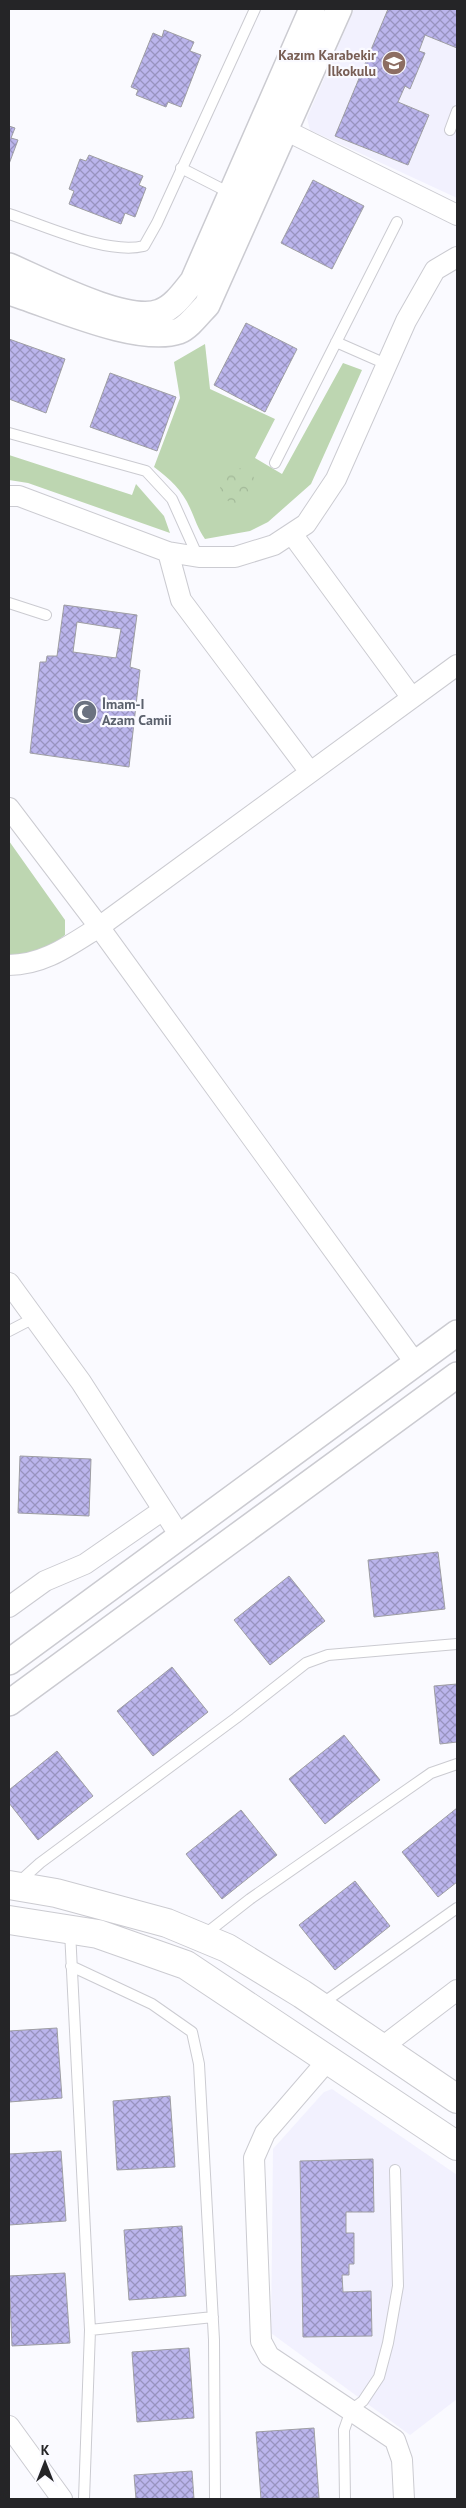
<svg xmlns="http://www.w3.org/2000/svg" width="466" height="2508" font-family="'PT Sans',sans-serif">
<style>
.built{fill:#f2f1fe}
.grass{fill:#bdd6b1}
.park{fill:url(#park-crowns)}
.building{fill:url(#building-cross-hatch);stroke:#9e9ea3;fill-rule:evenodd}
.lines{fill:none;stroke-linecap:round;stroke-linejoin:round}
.service-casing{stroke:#cbcbd1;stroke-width:12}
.minor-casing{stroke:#cbcbd1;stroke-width:22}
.tertiary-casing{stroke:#cbcbd1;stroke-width:28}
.secondary-casing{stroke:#cbcbd1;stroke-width:30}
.service{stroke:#fff;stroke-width:10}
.minor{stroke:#fff;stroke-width:20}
.tertiary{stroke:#fff;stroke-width:25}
.secondary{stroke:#fff;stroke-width:28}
.labels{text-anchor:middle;stroke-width:4.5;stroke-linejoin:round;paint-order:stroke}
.education-label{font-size:14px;font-weight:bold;fill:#785e54;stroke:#fafaff;text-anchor:end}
.worship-label{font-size:14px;font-weight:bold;fill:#5b616d;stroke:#fafaff;text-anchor:start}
</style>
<defs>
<pattern id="park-crowns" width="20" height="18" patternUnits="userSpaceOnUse" patternTransform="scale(1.25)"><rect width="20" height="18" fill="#bdd6b1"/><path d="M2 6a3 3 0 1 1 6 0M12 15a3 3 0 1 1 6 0" fill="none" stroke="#a2b898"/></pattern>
<pattern id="building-cross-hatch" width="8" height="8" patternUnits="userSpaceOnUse" patternTransform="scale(1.25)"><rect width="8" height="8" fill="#bbb5ec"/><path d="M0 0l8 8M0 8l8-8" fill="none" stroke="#9893bf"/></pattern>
</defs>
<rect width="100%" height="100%" fill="#fafaff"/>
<path class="built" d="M354 9H457V198L310 130 307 118Z
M332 2089 457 2175V2399L410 2435 271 2333 273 2149 324 2092Z"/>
<path class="grass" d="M205 344 210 389 275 419 255 458 282 474 343 363 362 370 311 484 268 522 250 531 205 539C198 529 195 519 190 508 182 490 170 479 154 467L180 398 174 362Z
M9 455 132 495 136 484 164 516 170 533 28 483 9 480Z
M9 841 65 920V935C47 949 32 956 9 954Z"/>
<path class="park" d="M220 486a18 18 0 1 1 36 0a18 18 0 1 1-36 0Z"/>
<path class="building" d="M388 9H457V48L425 35 419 51 425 53 410 89 405 86 398 102 429 115 408 165 335 136Z
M164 30 194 42 190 51 201 55 181 107 168 102 166 107 136 95 138 90 131 87 153 33 162 37Z
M9 126 15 128 11 138 18 140 9 164Z
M89 155 143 176 139 185 146 188 135 217 125 213 121 224 69 204 74 191 69 189 80 159 86 161Z
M313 180 364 206 332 269 281 243Z
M246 323 297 349 265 412 214 385Z
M9 339 65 359 46 413 9 399Z
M110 373 176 397 157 451 90 427Z
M64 605 137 615 130 667 140 670 129 767 30 753 40 662H46L47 656H57ZM77 622 121 629 116 658 73 652Z
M20 1456 91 1459 89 1516 18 1513Z
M438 1552 445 1609 374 1617 368 1560Z
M289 1576 325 1621 270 1665 234 1620Z
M172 1667 208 1712 153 1756 117 1711Z
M457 1684V1742L440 1744 434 1686Z
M344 1735 380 1780 325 1824 289 1779Z
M57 1751 93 1796 38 1840 9 1803V1790Z
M457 1808V1882L438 1897 402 1852Z
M241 1810 277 1855 222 1899 186 1854Z
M355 1881 390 1926 335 1970 299 1925Z
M57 2028 62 2098 9 2102V2031Z
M170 2096 175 2167 117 2170 113 2101Z
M61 2151 66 2221 9 2225V2154Z
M373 2159 374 2212H346V2233H354V2264H349V2275H342L343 2292 371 2291 372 2336 303 2337 300 2161Z
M182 2226 186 2296 129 2300 124 2230Z
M65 2273 70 2343 12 2346 9 2276Z
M189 2348 194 2418 137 2422 132 2352Z
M314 2428 319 2498 261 2499 256 2432Z
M192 2471 194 2499H136L134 2475Z"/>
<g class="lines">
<g class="service-casing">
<path id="service" d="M450 130 457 111
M181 168 230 193
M9 214C46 226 107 255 144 246L157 223 255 9
M336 342 386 364
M9 433 146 471 172 499 198 557
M275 463 397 222
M9 603 46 615
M9 1331 34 1318
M19 1882 40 1863 236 1718 306 1663 328 1655 457 1644
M70 1931 90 2330 84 2499
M204 1935 250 1899 431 1773 457 1764
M71 1966 152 2004 192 2032 199 2064 214 2340 215 2499
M320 2005 457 1908
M90 2330 213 2317
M345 2499 344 2430 351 2410 363 2401 379 2377 388 2343 398 2286 395 2170"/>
</g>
<g class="minor-casing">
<path id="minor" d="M285 130 457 215
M9 496H19L168 552 199 557H235L274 545 306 524 336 479 406 321 435 270 457 257
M292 534 412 698
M168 552 181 600 310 772
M9 808 94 920 416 1364
M9 965C44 965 70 945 99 927L457 665
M9 1283 81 1382 180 1536
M9 1607 45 1581 85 1564 163 1510
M381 2048 457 1990
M328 2060 265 2133 254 2158 261 2341 269 2356 395 2440 402 2460 404 2499
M9 2426 62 2499"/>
</g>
<g class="tertiary-casing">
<path id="tertiary" d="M9 266C42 280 126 325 160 312 174 307 184 292 193 281L312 9
M9 292C52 305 138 345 179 331 189 327 199 313 207 305L339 9
M9 1662 457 1333
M9 1703 457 1375"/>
</g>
<g class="secondary-casing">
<path id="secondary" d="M9 1885 56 1893 167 1923 227 1948 302 1994 457 2099
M9 1920 98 1934 186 1965 457 2146"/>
</g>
<use href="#service" class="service"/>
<use href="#minor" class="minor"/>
<use href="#tertiary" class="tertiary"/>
<use href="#secondary" class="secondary"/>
</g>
<defs>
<g id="school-disc" transform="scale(1.25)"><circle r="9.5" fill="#8d6e63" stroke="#fafaff"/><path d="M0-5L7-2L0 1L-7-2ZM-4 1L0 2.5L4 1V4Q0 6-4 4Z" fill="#fff"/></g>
<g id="mosque-disc" transform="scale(1.25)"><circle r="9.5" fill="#6b7280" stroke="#fafaff"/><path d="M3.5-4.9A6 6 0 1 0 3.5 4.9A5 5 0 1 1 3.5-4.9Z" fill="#fff"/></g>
</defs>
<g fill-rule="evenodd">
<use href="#school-disc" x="394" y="63"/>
<use href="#mosque-disc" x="85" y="712"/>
</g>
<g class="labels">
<g class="education-label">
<text x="376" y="60">Kazım Karabekir<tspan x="376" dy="16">İlkokulu</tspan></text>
</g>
<g class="worship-label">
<text x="102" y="709">İmam-I<tspan x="102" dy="16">Azam Camii</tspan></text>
</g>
</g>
<rect width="466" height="2508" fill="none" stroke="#252527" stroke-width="20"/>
<g transform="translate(45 2463)" stroke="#fafaff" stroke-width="4" paint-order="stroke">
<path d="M0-4L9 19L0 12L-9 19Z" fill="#252527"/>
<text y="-8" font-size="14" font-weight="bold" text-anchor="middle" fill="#252527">K</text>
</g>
</svg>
